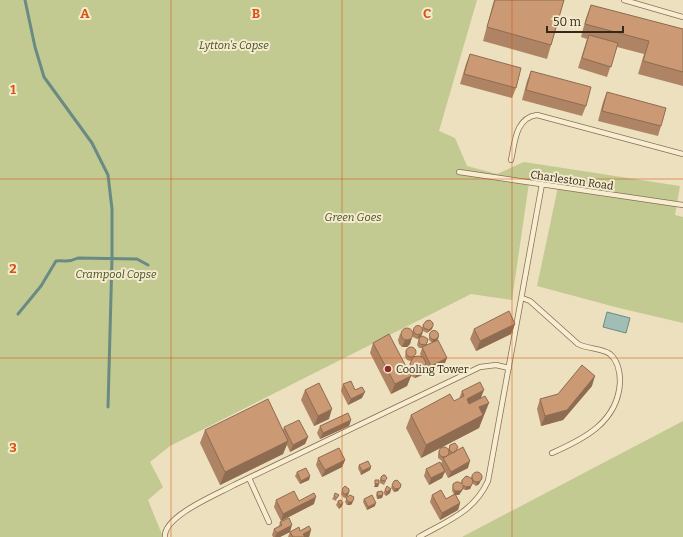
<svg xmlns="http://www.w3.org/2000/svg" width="683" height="537" font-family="Bitter,serif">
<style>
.green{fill:#c2ca92}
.water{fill:#a1beb6;stroke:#698b84}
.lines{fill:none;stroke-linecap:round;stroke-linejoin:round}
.stream{stroke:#698b84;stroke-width:3}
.lane-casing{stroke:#847057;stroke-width:6}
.lane{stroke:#f8edd0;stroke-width:4.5}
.wall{fill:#af8464}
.shaded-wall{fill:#8e6c51}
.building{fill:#cb9a74;stroke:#8e6c51}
.grid{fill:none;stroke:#d6540e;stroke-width:1;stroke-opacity:0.55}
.poi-dot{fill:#922a28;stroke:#f4eacd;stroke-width:1.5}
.labels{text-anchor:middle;stroke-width:4;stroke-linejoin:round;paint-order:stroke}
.park-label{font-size:11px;font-style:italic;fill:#435022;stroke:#f4eacd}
.street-label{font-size:11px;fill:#34281b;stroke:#f4eacd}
.poi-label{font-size:11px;fill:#34281b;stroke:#f4eacd;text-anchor:start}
.grid-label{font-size:13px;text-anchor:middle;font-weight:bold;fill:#d6540e;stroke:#f4eacd;stroke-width:4;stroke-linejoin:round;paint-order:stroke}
</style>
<rect width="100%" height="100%" fill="#ede0be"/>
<path class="green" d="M0 0H477L439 131 455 138 467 166 497 174 524 162 680 186 675 215 683 217V323L619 308 537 286 558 187 529 183 512 300 471 294 170 446 150 462 163 487 148 500 163 537H0Z
M683 421V537H462Z"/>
<path class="water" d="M607 312 630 318 626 333 603 327Z"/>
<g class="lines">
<path class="stream" d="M25 0 35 47 44 77 92 143 108 175 112 209V258L108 407
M18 314 41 286 56 261C66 260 68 263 78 258L137 259 148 265"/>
<g class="lane-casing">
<path id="lane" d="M624 0 683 17
M511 160C515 143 515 118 537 115L683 154
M459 172 683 205
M522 298 530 301 578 344C587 349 602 348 610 354 618 361 620 372 620 382 618 422 584 439 552 453
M249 478 269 522
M165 537C163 516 218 494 234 485L480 367 496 365 509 368
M419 537C447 521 474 512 488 481L542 184"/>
</g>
<use href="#lane" class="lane"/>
</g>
<path class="wall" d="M494 0H564L551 45 547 59 483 41Z
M591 5 683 29V86L638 74 644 54 617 47 607 77 578 68 587 39 581 37 586 18Z
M470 54 516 88 512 98 460 84 466 64Z
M531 71 586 106 582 116 522 100 527 81Z
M607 92 661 126 658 136 598 121 603 102Z
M515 324 511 334 476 351 470 339 474 329Z
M423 325 433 326 432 329 427 333 423 331 421 337 417 339 413 337 412 333 414 329 422 328Z
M430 333 438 339 436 341 447 358 444 365 429 372 425 365 422 375 415 378 411 376 407 386 391 394 370 353 373 343 408 370 412 360 410 361 407 360 405 357 406 350 415 356 421 357 420 354 422 348H419L417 345 419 338 427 343V345L432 343 429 340V337Z
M400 334 412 337 410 344 407 347H402L399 344 398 340Z
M343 384 355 390 362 398 348 405 341 391Z
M592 386 563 420 541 426 537 409 540 399Z
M305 390 329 419 314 426 301 400Z
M462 391 481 397 484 416H483L479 428 421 458 406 428 411 415 454 401 459 399Z
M351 420 349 426 320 439 317 433 320 426Z
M284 427 308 437 305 444 290 452 287 445 283 454 220 485 200 443 205 430H283Z
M450 445 457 451 468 468 448 478 445 472 442 478 429 485 424 476 426 469 441 464 442 461 438 458V455L439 451 448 450Z
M318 458 345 460 342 467 322 477 316 465Z
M359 465 371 467 370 470 361 475 358 468Z
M297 472 310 476 309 480 300 484 295 476Z
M472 475 482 478 479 484 476 486 472 483 470 489 465 490 463 489 459 495H456L460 503 458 510 440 520 430 502 432 495 446 499 454 494 452 491 453 484 461 483 462 480 471 478Z
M381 477 386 481 384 485 380 483V480Z
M392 485H401L398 491 394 492 391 488Z
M343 488 349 492 348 495 345 498 343 497 341 494Z
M391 489 390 493 386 496 383 493 385 490Z
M377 492 383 495 382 498 377 499 376 495Z
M334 496 337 498 336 501 332 499Z
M347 497 352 504 350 505H347L345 502Z
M364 499 375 506 367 510 363 502Z
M276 500 299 501 314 504 281 521 274 507Z
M338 501 343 503 342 506 339 509 336 505Z
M280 522 290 532 311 530 309 537H288L290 532 280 537H273L272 535 274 529 279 526Z"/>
<path class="shaded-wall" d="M515 324 511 334 476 351 480 341Z
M433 326 432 329 427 333 429 330Z
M423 331 421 337 417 339 419 335Z
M439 336 438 339 435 342 432 343 433 339Z
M412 337 410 344 407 347H402L405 340Z
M447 358 444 365 429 372 431 366Z
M424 368 422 375 415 378 417 371Z
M411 376 407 386 391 394 395 384Z
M595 376 592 386 563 420 541 426 545 416Z
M484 390 479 403 462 412 467 399Z
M365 392 362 398 348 405 351 399Z
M489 403 479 428 421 458 426 445 479 407Z
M332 409 329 419 314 426 318 416Z
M351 420 349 426 320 439 323 433Z
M308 437 305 444 290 452 293 445Z
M288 441 283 454 220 485 225 472Z
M345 460 342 467 322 477 325 470Z
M470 461 468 468 448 478 451 472Z
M371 467 370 470 361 475 362 471Z
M445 471 442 478 429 485 431 478Z
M310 476 309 480 300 484 301 481Z
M482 478 479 484 476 486 477 482Z
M473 482 470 489 465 490 466 487Z
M375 484H379L378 487H374Z
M400 488 398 491 394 492 395 489Z
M391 489 390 493 386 496 387 492Z
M463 489 459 495H454L455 491Z
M349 492 348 495 345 498 346 494Z
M383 495 382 498 377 499 378 496Z
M316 497 314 504 281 521 283 514Z
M353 501 352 504 350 505H347L349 502Z
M343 503 342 506 339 509 340 505Z
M376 503 375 506 367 510 368 507Z
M460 503 458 510 440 520 442 513Z
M292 525 290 532 280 537H275L277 533Z
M311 530 309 537H302L303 534Z"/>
<path class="building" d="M495 0H564L551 45 487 27Z
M591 5 683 29V72L643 61 649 41 585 24Z
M589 35 618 43 611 67 582 58Z
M470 54 521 68 516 88 464 74Z
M531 71 591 87 586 106 526 90Z
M607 92 666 108 661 126 602 111Z
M509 311 515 324 480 341 474 329Z
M430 320 433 323V326L429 330 424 328 423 325 426 321Z
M413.5 330a4.5 4.5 0 1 1 9 0a4.5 4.5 0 1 1-9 0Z
M401 334a6 6 0 1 1 12 0a6 6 0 1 1-12 0Z
M429.5 335a4.5 4.5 0 1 1 9 0a4.5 4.5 0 1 1-9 0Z
M389 334 411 376 395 384 373 343Z
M423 336 428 339 427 343 425 345 420 344 419 342V338Z
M438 340 447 358 431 366 422 347Z
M406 352a5 5 0 1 1 10 0a5 5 0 1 1-10 0Z
M418 356 423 357 426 363 424 368 417 371 412 369 410 364 413 357Z
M582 365 595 376 567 410 545 416 540 399 558 394Z
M351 381 355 390 362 387 365 392 351 399 343 384Z
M480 382 484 390 467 399 469 404 485 396 489 403 479 407 483 415 426 445 411 415 450 394 454 401 464 396 462 391Z
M319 383 332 409 318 416 305 390Z
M268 399 288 441 225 472 205 430Z
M348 413 351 420 323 433 320 426Z
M299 420 308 437 293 445 284 427Z
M455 443 458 447 456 451 453 453 449 450 450 445Z
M463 447 470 461 451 472 443 458Z
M439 452a5 5 0 1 1 10 0a5 5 0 1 1-10 0Z
M339 448 345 460 325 470 318 458Z
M368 461 371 467 362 471 359 465Z
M440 462 445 471 431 478 426 469Z
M306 468 310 476 301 481 297 472Z
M472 477a5 5 0 1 1 10 0a5 5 0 1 1-10 0Z
M383 475H385L387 478 385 481 381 480V477Z
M466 476 469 477 472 479 473 482 471 486 466 487 463 485V489L460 491H455L453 488V484L456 482H459L462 484V480Z
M375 480H379V484H375Z
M397 480 400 483 401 485 400 488 395 489 392 485 394 481Z
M345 486 349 489V492L346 494H344L342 491 343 488Z
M387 486 391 489 387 492 385 490Z
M441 490 446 499 455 494 460 503 442 513 432 495Z
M294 491 299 501 314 493 316 497 283 514 276 500Z
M382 491 383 495 378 496 377 492Z
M335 493 339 495 337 498 334 496Z
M350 495 354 497 353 501 351 502H349L346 499 347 497Z
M372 495 376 503 368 507 364 499Z
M341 500 343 503 340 505 338 501Z
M289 518 292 525 277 533 274 529 282 525 280 522Z
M309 526 311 530 303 534 305 537H293L290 532 299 527 300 531Z"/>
<path class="grid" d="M171 0V537M342 0V537M512 0V537M0 179H683M0 358H683"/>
<circle class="poi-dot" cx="388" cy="369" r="4"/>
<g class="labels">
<g class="park-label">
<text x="234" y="49">Lytton's Copse</text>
<text x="353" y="221">Green Goes</text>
<text x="116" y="278">Crampool Copse</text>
</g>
<g class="street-label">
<text transform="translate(572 180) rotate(8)" y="4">Charleston Road</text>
</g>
<g class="poi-label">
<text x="396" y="373">Cooling Tower</text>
</g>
</g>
<g class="grid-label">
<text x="85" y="18">A</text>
<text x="256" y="18">B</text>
<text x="427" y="18">C</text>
<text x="13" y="94">1</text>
<text x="13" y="273">2</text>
<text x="13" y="452">3</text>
</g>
<path d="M547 26v6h76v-6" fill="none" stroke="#34281b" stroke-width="2"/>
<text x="553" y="26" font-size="12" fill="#34281b" stroke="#f4eacd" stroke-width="3" paint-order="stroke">50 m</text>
</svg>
